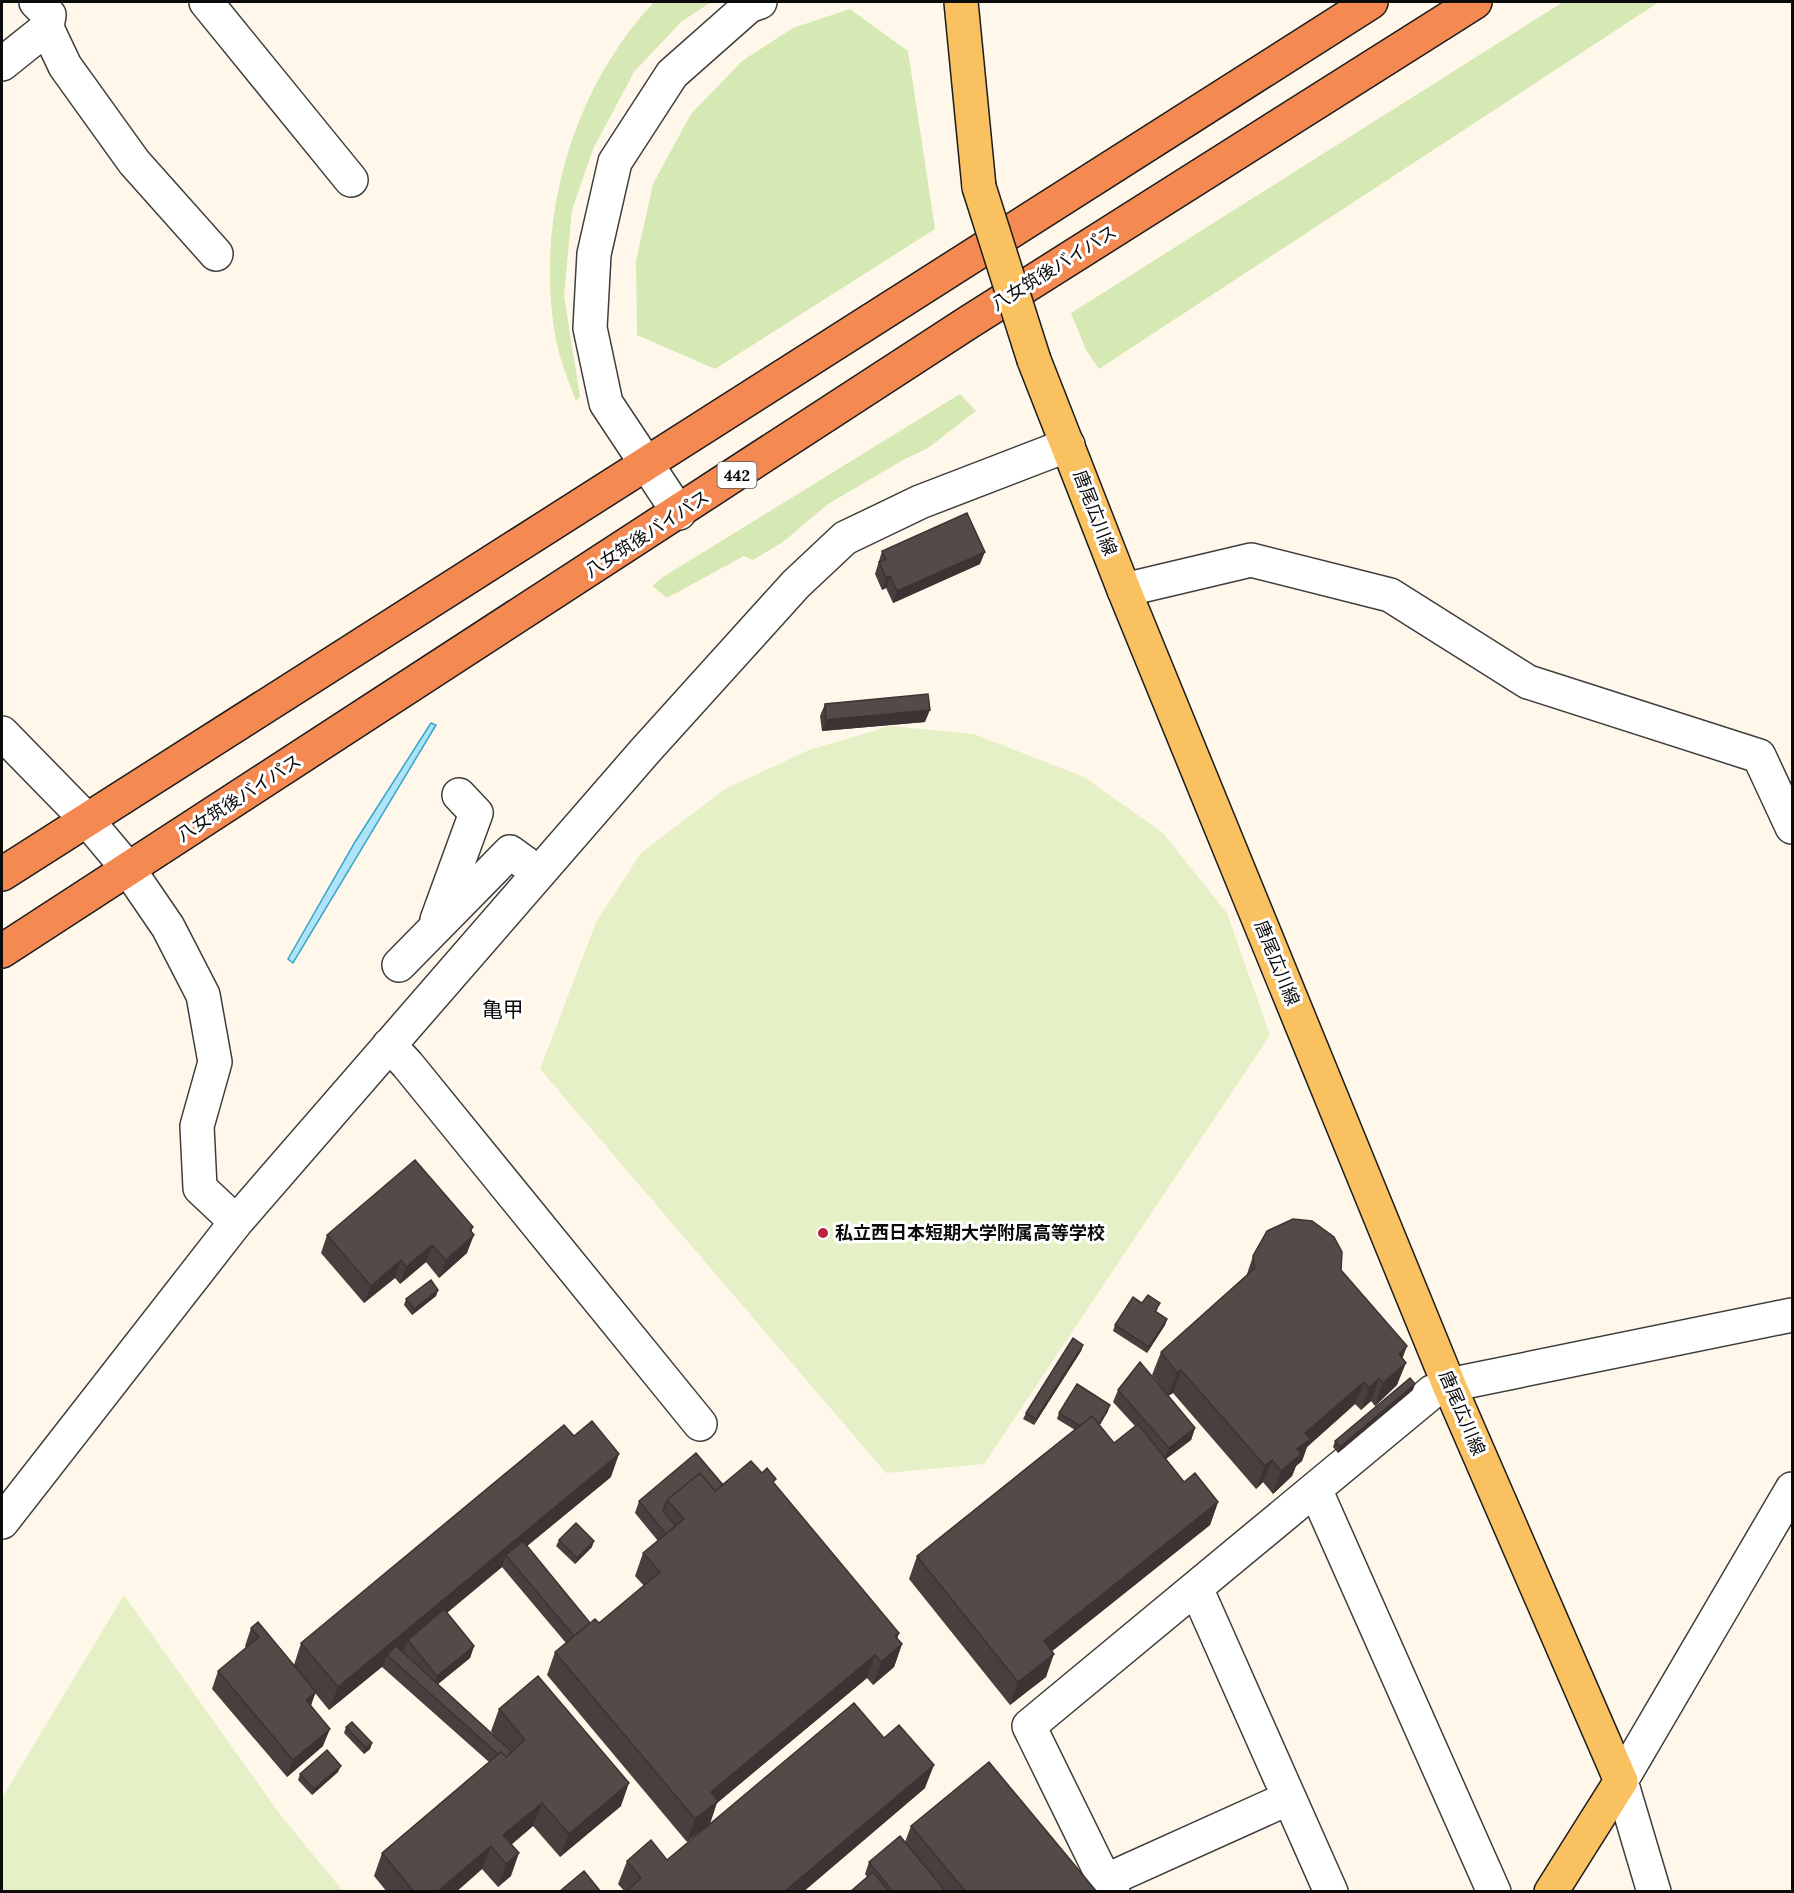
<svg xmlns="http://www.w3.org/2000/svg" width="1794" height="1893" font-family="Lora,'Noto Sans JP',serif">
<style>
.green{fill:#d6e8b4}
.pitch{fill:#e6f0c6}
.water{fill:#afe4f6;stroke:#36a3cd;stroke-width:1.5}
.lines{fill:none;stroke-linecap:round;stroke-linejoin:round}
.minor-casing{stroke:#3e3e3e;stroke-width:36}
.major-casing{stroke:#1c1c1c;stroke-width:36}
.highway-casing{stroke:#1c1c1c;stroke-width:36}
.minor{stroke:#fff;stroke-width:33}
.major{stroke:#f9c160;stroke-width:33}
.highway{stroke:#f48952;stroke-width:33}
.major-bridge-casing{stroke:#1c1c1c;stroke-width:36;stroke-linecap:butt}
.major-bridge{stroke:#f9c160;stroke-width:33}
.wall{fill:#48403e}
.shaded-wall{fill:#3b3432}
.building{fill:#544b48;stroke:#3b3432;stroke-width:1.5}
.poi-dot{fill:#bb243d;stroke:#fff;stroke-width:2}
.labels{text-anchor:middle;stroke-width:6;stroke-linejoin:round;paint-order:stroke}
.shield{fill:#fff;stroke:#545454;stroke-width:1.5}
.shield-label{font-size:16px;font-weight:bold;fill:#0b0b0b}
.street-label{font-size:18px;fill:#0b0b0b;stroke:#fff}
.poi-label{font-size:18px;font-weight:bold;fill:#0b0b0b;stroke:#fff;text-anchor:start}
.quarter-label{font-size:21px;fill:#0b0b0b;stroke:#fff}
</style>
<rect width="100%" height="100%" fill="#fff8ea"/>
<path class="green" d="M654 2H711L681 22 634 72 593 149 572 210 564 296 580 397 576 401C569 382 560 361 556 340 534 222 572 89 654 2Z
M1563 2H1659L1099 369 1086 350 1071 313Z
M850 9 908 51 935 229 715 369 637 335 636 261 653 184 691 114 742 61 793 28Z
M960 394 976 411 928 448 903 460 828 504 783 542 753 560 744 556 667 598 652 586 663 577Z"/>
<path class="pitch" d="M890 726 974 734 1084 777 1163 833 1227 913 1270 1035 984 1464 886 1473 540 1069 597 920 641 853 725 789 809 750Z
M124 1595 279 1813 343 1891H2V1798Z"/>
<path class="water" d="M431 723 436 725 293 963 288 959 355 842Z"/>
<g class="lines">
<g class="minor-casing">
<path id="minor" d="M36 2 49 15 47 28 65 66 134 162 216 254
M206 2 351 180
M2 64 47 28
M679 513 606 403 590 328 594 254 615 162 672 74 749 6 760 2
M1124 590 1251 560 1390 595 1528 682 1759 756 1792 827
M2 733 87 820 129 870 168 927 203 995 215 1062 197 1126 200 1188 236 1222
M437 920 476 813 459 795
M399 965 510 852 539 873
M389 1045 407 1064 700 1424
M1315 1489 1494 1892
M2 1522 236 1222 645 751 796 584 845 538 920 502 1068 445
M1196 1588 1331 1892
M1105 1881 1289 1798
M1113 1892 1105 1881 1029 1726 1432 1392 1449 1385 1792 1315
M1654 1892 1621 1781 1792 1489"/>
</g>
<g class="major-casing">
<path id="major" d="M961 2 979 187
M1034 360 1124 590 1449 1385 1621 1781 1551 1892"/>
</g>
<g class="highway-casing">
<path id="highway" d="M2 874 1371 2
M2 951 969 322 1475 2"/>
</g>
<use href="#minor" class="minor"/>
<use href="#major" class="major"/>
<use href="#highway" class="highway"/>
<g class="major-bridge-casing">
<path id="major-bridge" d="M979 187 1034 360"/>
</g>
<use href="#major-bridge" class="major-bridge"/>
</g>
<path class="wall" d="M882 551 980 564 893 603 886 588 882 590 875 574Z
M825 704 925 722 822 731 820 716Z
M471 1232 467 1253 439 1278 426 1262 400 1284 395 1278 364 1303 321 1253 327 1235Z
M1253 1256 1341 1270 1403 1359 1397 1385 1375 1406 1371 1401 1361 1410 1355 1404 1307 1447 1302 1461 1296 1466 1292 1476 1273 1494 1263 1482 1256 1489 1173 1393 1168 1396 1152 1375 1161 1352 1246 1277Z
M438 1290 436 1296 412 1315 404 1305 406 1299Z
M1142 1303 1158 1309 1156 1311 1167 1319 1165 1325 1147 1353 1113 1331 1115 1325Z
M1083 1345 1081 1351 1034 1425 1023 1419 1026 1413Z
M1118 1390 1195 1428 1191 1440 1166 1459 1184 1482 1218 1502 1210 1525 1052 1651 1046 1677 1010 1705 909 1579 917 1556 1075 1430 1057 1419 1059 1413 1108 1411 1100 1425 1114 1443 1135 1426 1113 1402Z
M1413 1390 1338 1453 1333 1447 1335 1441Z
M762 1473 774 1484 899 1633 897 1639 902 1644 894 1667 873 1685 867 1678 717 1803 687 1842 547 1675 555 1652 566 1643 502 1567 447 1613 474 1646 470 1658 438 1684 494 1736 491 1731 499 1709 621 1806 560 1857 533 1826 511 1845V1876L498 1887 482 1869 456 1892H387L374 1876 382 1853 489 1762 382 1667 383 1666 329 1710 315 1693 311 1706 323 1746 287 1777 212 1689 218 1671 246 1648 245 1646 251 1628 294 1665 301 1643 611 1477 527 1546 590 1623H599L644 1586 635 1576 643 1553 658 1541 635 1513 639 1501 723 1485Z
M559 1540 592 1547 575 1564 556 1546Z
M346 1727 372 1743 370 1749 364 1754 344 1733Z
M338 1772 312 1795 298 1780 300 1774Z
M925 1788 803 1892H625L618 1884 627 1861 667 1860Z
M911 1826 1097 1892H850L867 1877 865 1874 869 1862 905 1842Z"/>
<path class="shaded-wall" d="M985 552 980 564 893 603 897 591Z
M890 576 886 588 882 590 886 578Z
M930 710 925 722 822 731 826 720Z
M473 1227 468 1240 474 1235 467 1253 439 1278 446 1260 470 1230Z
M432 1245 426 1262 400 1284 406 1267Z
M401 1260 395 1278 364 1303 371 1286Z
M438 1290 436 1296 412 1315 414 1309Z
M1167 1319 1165 1325 1147 1353 1149 1347Z
M1083 1345 1081 1351 1034 1425 1036 1419Z
M1407 1346 1399 1368 1406 1363 1397 1385 1375 1406 1383 1383 1399 1354Z
M1181 1370 1173 1393 1168 1396 1177 1373Z
M1379 1378 1371 1401 1361 1410 1369 1388Z
M1364 1382 1355 1404 1307 1447 1302 1461 1296 1466 1292 1476 1273 1494 1281 1471 1297 1449 1305 1433Z
M1415 1384 1413 1390 1338 1453 1340 1447Z
M1110 1405 1108 1411 1090 1440 1092 1434Z
M1195 1428 1191 1440 1164 1460 1169 1448Z
M619 1454 611 1477 510 1560 506 1555 502 1567 410 1643 408 1640 405 1648 391 1659 387 1655 383 1666 329 1710 338 1687Z
M1272 1460 1263 1482 1256 1489 1265 1466Z
M1218 1502 1210 1525 1036 1664 1044 1641Z
M594 1541 592 1547 575 1564 577 1558Z
M899 1633 892 1653 902 1644 894 1667 873 1685 881 1662 895 1636Z
M474 1646 470 1658 433 1688 437 1676Z
M1054 1654 1046 1677 1010 1705 1018 1682Z
M875 1655 867 1678 717 1803 710 1824 687 1842 695 1819 711 1792Z
M316 1692 309 1709 306 1700Z
M330 1729 323 1746 287 1777 293 1760Z
M372 1743 370 1749 364 1754 366 1748Z
M934 1765 925 1788 803 1892H784Z
M341 1766 338 1772 312 1795 314 1789Z
M629 1783 621 1806 560 1857 569 1834Z
M542 1803 533 1826 499 1855 503 1835Z
M491 1846 482 1869 456 1892H437Z
M519 1853 511 1876 498 1887 506 1864Z"/>
<path class="building" d="M967 513 985 552 897 591 890 576 886 578 879 562 886 559 882 551Z
M928 694 930 710 826 720 825 704Z
M415 1160 473 1227 470 1230 474 1235 446 1260 432 1245 406 1267 401 1260 371 1286 327 1235Z
M1293 1219 1312 1221 1334 1237 1342 1252 1341 1270 1407 1346 1399 1354 1406 1363 1383 1383 1379 1378 1369 1388 1364 1382 1305 1433 1310 1439 1297 1449 1301 1454 1281 1471 1272 1460 1265 1466 1181 1370 1177 1373 1161 1352 1255 1268 1253 1256 1267 1231Z
M431 1280 438 1290 414 1309 406 1299Z
M1148 1295 1160 1303 1155 1311 1167 1319 1149 1347 1115 1325 1133 1297 1142 1303Z
M1073 1338 1083 1345 1036 1419 1026 1413Z
M1140 1362 1195 1428 1169 1448 1118 1390Z
M1410 1378 1415 1384 1340 1447 1335 1441Z
M1077 1384 1110 1405 1099 1424 1092 1416 1080 1426 1059 1413Z
M1092 1416 1114 1443 1138 1424 1184 1482 1195 1473 1218 1502 1044 1641 1054 1654 1018 1682 917 1556Z
M592 1421 619 1454 338 1687 301 1643 564 1425 574 1436Z
M696 1453 723 1485 715 1491 700 1473 667 1500 663 1511 676 1526 666 1534 639 1501Z
M751 1461 762 1473 767 1468 776 1479 773 1482 899 1633 895 1636 902 1644 881 1662 875 1655 711 1792 718 1801 695 1819 555 1652 595 1619 599 1623 660 1572 643 1553 684 1519 667 1500 700 1473 715 1491Z
M576 1523 594 1541 577 1558 559 1540Z
M523 1541 590 1623 574 1636 506 1555Z
M444 1609 474 1646 437 1676 408 1640Z
M258 1622 316 1692 306 1700 330 1729 293 1760 218 1671 259 1637 251 1628Z
M396 1646 512 1752 506 1757 501 1752 498 1754 387 1655Z
M538 1676 629 1783 569 1834 542 1803 503 1835 519 1853 506 1864 491 1846 437 1892H414L382 1853 501 1752 506 1757 525 1740 499 1709Z
M854 1703 884 1738 899 1725 934 1765 784 1892H626L641 1878 627 1861 651 1840 667 1860Z
M352 1722 372 1743 366 1748 346 1727Z
M327 1750 341 1766 314 1789 300 1774Z
M989 1762 1097 1892H966L911 1826Z
M900 1836 946 1892H893L869 1862Z
M584 1871 601 1892H559Z
M873 1872 889 1892H850Z"/>
<circle class="poi-dot" cx="823" cy="1233" r="6"/>
<g class="labels">
<rect class="shield" x="717.5" y="462" width="39" height="26" rx="4.5"/>
<g class="shield-label">
<text x="737" y="481">442</text>
</g>
<g class="street-label">
<text transform="translate(1054 268) rotate(-32)" y="6">八女筑後バイパス</text>
<text transform="translate(1095 513) rotate(69)" y="6">唐尾広川線</text>
<text transform="translate(647 534) rotate(-33)" y="6">八女筑後バイパス</text>
<text transform="translate(239 798) rotate(-33)" y="6">八女筑後バイパス</text>
<text transform="translate(1277 963) rotate(68)" y="6">唐尾広川線</text>
<text transform="translate(1462 1413) rotate(67)" y="6">唐尾広川線</text>
</g>
<g class="poi-label">
<text x="835" y="1239">私立西日本短期大学附属高等学校</text>
</g>
<g class="quarter-label">
<text x="503" y="1017">亀甲</text>
</g>
</g>
<rect width="1794" height="1893" fill="none" stroke="#0b0b0b" stroke-width="6"/>
</svg>
